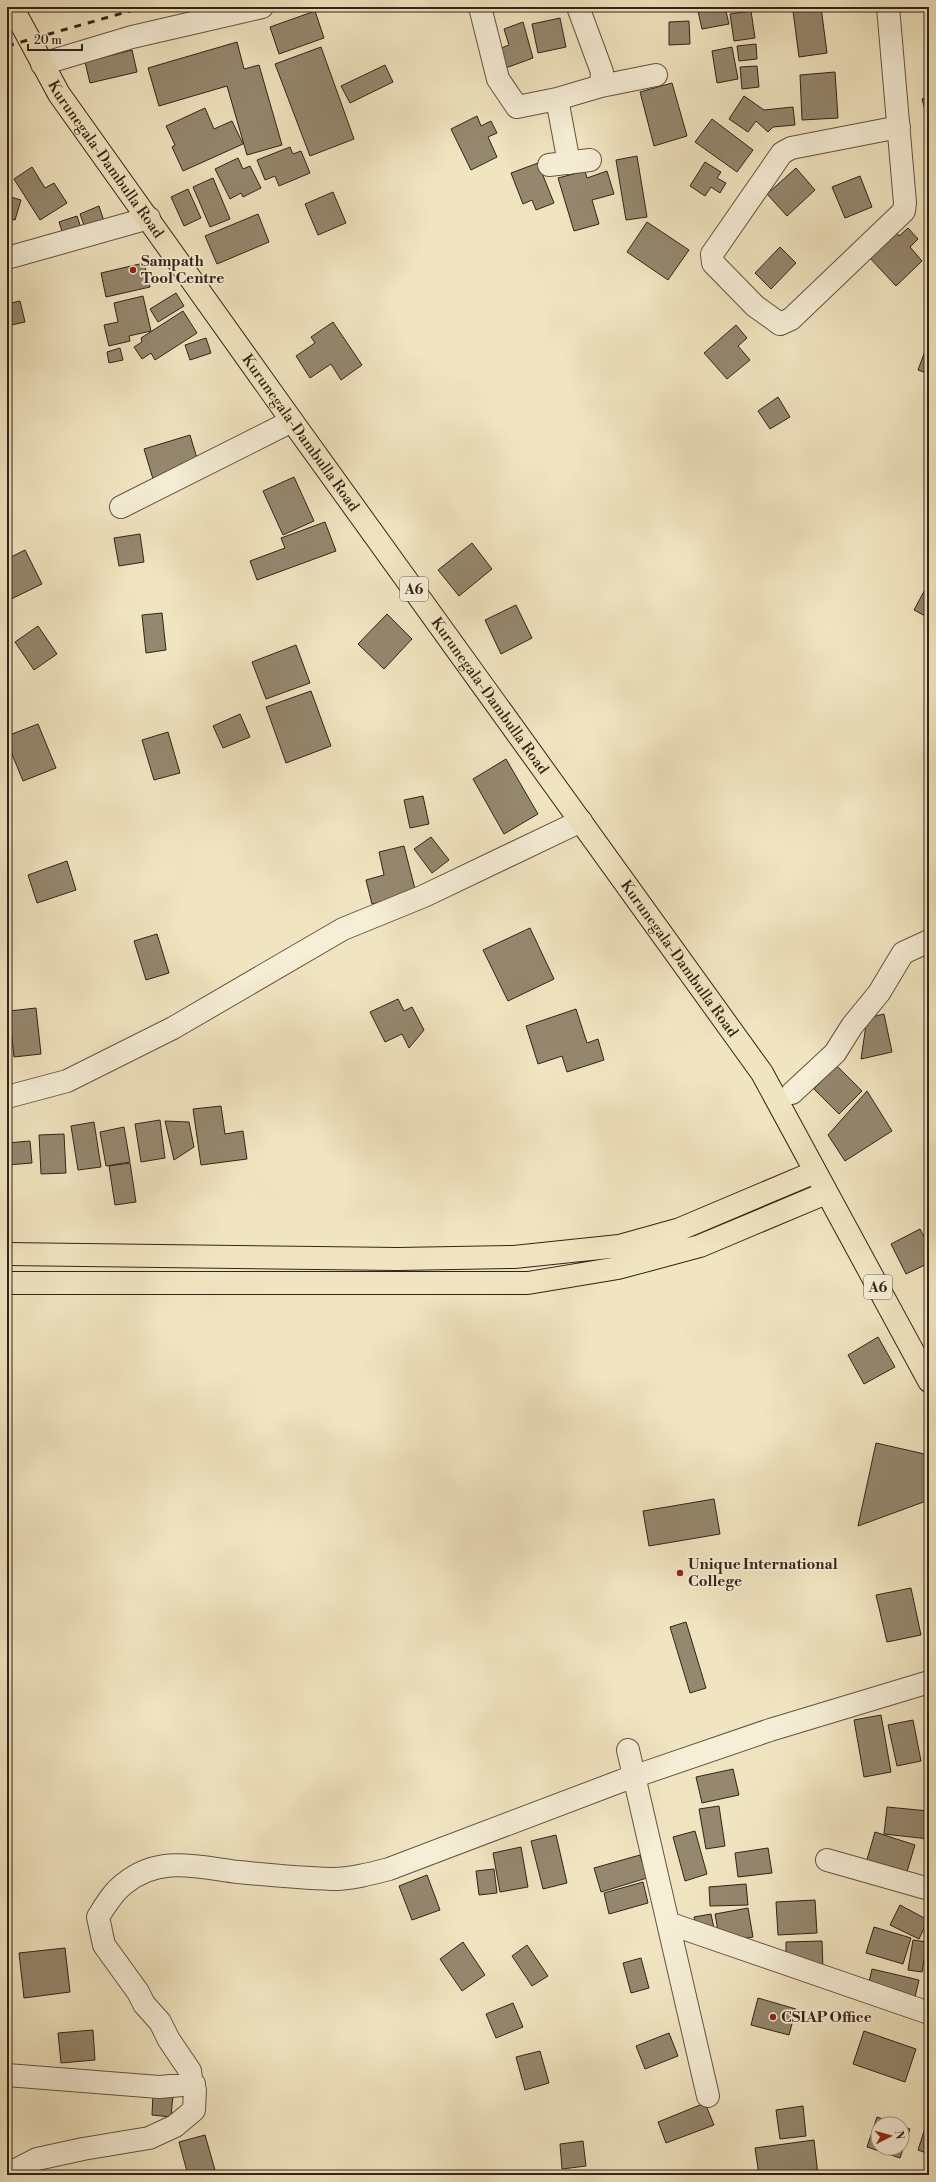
<svg xmlns="http://www.w3.org/2000/svg" width="936" height="2182" font-family="'Libre Bodoni',serif">
<style>
.building{fill:#95886f;stroke:#322316}
.lines{fill:none;stroke-linecap:round;stroke-linejoin:round}
.minor-casing{stroke:#625441;stroke-width:24}
.trunk-casing{stroke:#322316;stroke-width:24}
.motorway-casing{stroke:#322316;stroke-width:24}
.minor{stroke:#f6eed7;stroke-width:22}
.trunk{stroke:#f1e5c1;stroke-width:22}
.motorway{stroke:#f1e5c1;stroke-width:22}
.rail{stroke:#322316;stroke-width:3;stroke-dasharray:7 7;stroke-linecap:butt}
.poi-dot{fill:#8f2418;stroke:#f6eed7;stroke-width:1.5}
.labels{text-anchor:middle;stroke-width:3.5;stroke-linejoin:round;paint-order:stroke}
.shield{fill:#f6eed7;stroke:#6d6050;stroke-width:1}
.shield-label{font-size:14px;font-weight:bold;fill:#322316}
.street-label{font-size:15px;fill:#322316;stroke:#f6eed7}
.poi-label{font-size:15px;font-weight:bold;fill:#322316;stroke:#f6eed7;text-anchor:start}
</style>
<rect width="100%" height="100%" fill="#f1e5c1"/>
<filter id="stains"><feTurbulence type="fractalNoise" baseFrequency=".005" numOctaves="4"/><feColorMatrix values="0 0 0 0 .2 0 0 0 0 .09 0 0 0 0 .02 0 0 0 .5 -.17"/></filter>
<radialGradient id="worn" r=".72"><stop offset=".6" stop-color="#630" stop-opacity="0"/><stop offset="1" stop-color="#630" stop-opacity=".3"/></radialGradient>
<path class="building" d="M716 7H725L729 24 702 29 698 11Z
M821 7 827 53 799 57 793 11Z
M315 11 324 38 279 54 270 27Z
M751 11 755 38 734 41 730 14Z
M560 18 566 47 538 53 532 24Z
M689 21 690 44 669 45V22Z
M523 22 533 58 503 69 496 50 509 45 504 29Z
M237 42 244 69 259 65 282 145 247 155 227 86 159 106 148 68Z
M756 44 757 59 739 61 737 46Z
M321 47 354 139 310 156 275 64Z
M732 47 738 79 717 83 712 51Z
M132 50 137 72 90 83 85 62Z
M385 65 393 82 350 103 341 86Z
M757 66 759 87 742 89 740 67Z
M835 72 838 118 802 120 800 75Z
M672 83 687 136 654 146 640 92Z
M744 96 764 110 793 107 795 125 773 127 768 132 756 121 748 132 729 119Z
M929 97V120H928L922 99Z
M205 108 214 129 232 121 243 144 183 171 172 147 175 145 166 126Z
M477 116 481 126 491 121 497 133 488 137 497 157 471 170 451 129Z
M712 119 753 150 737 172 695 142Z
M290 147 293 154 301 151 310 173 279 186 275 176 265 180 257 160Z
M637 156 647 217 626 220 616 160Z
M238 158 243 169 250 166 261 188 243 197 241 193 230 199 215 169Z
M705 162 721 172 717 178 726 183 720 193 711 187 705 196 690 186Z
M538 163 554 203 536 210 532 200 523 204 511 173Z
M32 167 45 188 54 183 67 203 40 220 14 179Z
M796 168 815 190 787 216 767 194Z
M585 171 587 178 607 171 614 194 592 200 599 224 574 231 558 178Z
M860 176 872 207 845 218 832 187Z
M213 178 230 219 210 227 193 187Z
M188 189 201 218 184 226 171 197Z
M333 192 346 223 318 235 305 204Z
M7 196 21 200 15 220 7 218Z
M99 206 105 224 86 231 80 214Z
M258 214 269 242 217 264 205 236Z
M77 216 82 231 64 237 59 222Z
M647 222 689 250 668 280 627 252Z
M908 228 918 239 910 247 922 261 896 286 869 257 895 231 899 236Z
M780 247 796 263 771 289 755 273Z
M144 263 150 287 106 297 101 273Z
M176 293 184 306 158 322 150 309Z
M143 296 151 331 129 336 130 341 109 346 104 325 118 322 114 303Z
M20 301 25 322 7 326V304Z
M183 311 197 333 155 360 151 353 142 359 134 347 142 342 141 338Z
M333 322 362 365 341 380 331 364 310 378 296 356 315 343 311 337Z
M736 325 747 338 738 346 750 360 727 379 704 353Z
M206 338 211 353 190 360 185 345Z
M928 343 929 344V374L918 370Z
M120 348 123 360 109 363 107 352Z
M778 397 790 417 770 429 758 411Z
M190 435 199 465 153 479 144 449Z
M294 477 314 521 283 535 263 491Z
M325 522 336 551 257 580 250 561 285 548 281 538Z
M140 534 144 562 119 566 114 538Z
M472 543 492 569 459 596 438 570Z
M25 550 42 584 7 601V559Z
M929 582V618L914 610Z
M516 605 532 638 501 654 485 620Z
M162 613 166 650 146 653 142 615Z
M387 614 412 639 384 669 358 644Z
M38 626 57 654 34 670 15 642Z
M296 645 310 683 266 699 252 662Z
M311 691 331 746 286 763 266 707Z
M240 714 250 737 223 748 213 726Z
M38 724 56 768 23 781 7 742V736Z
M168 732 180 773 154 780 142 740Z
M506 759 538 814 504 834 473 779Z
M423 796 429 824 410 828 404 800Z
M431 837 449 860 432 873 414 849Z
M404 846 416 893 372 904 366 880 384 875 379 852Z
M67 861 76 890 37 903 28 875Z
M530 928 554 979 508 1001 483 950Z
M157 934 169 973 146 980 134 941Z
M398 999 404 1011 412 1007 424 1030 409 1048 402 1034 385 1042 370 1012Z
M36 1008 41 1054 14 1057 9 1011Z
M576 1009 587 1043 598 1039 604 1060 567 1072 562 1056 538 1064 526 1026Z
M884 1014 892 1052 861 1059 867 1018Z
M837 1066 862 1091 839 1114 814 1089Z
M867 1091 892 1131 845 1161 828 1135Z
M221 1106 225 1134 243 1131 247 1159 201 1165 193 1109Z
M160 1120 165 1158 141 1162 135 1124Z
M165 1121 189 1122 194 1147 174 1160Z
M94 1122 101 1167 78 1170 71 1126Z
M124 1127 130 1162 106 1166 100 1132Z
M64 1134 66 1173 41 1174 39 1135Z
M30 1141 32 1163 7 1165V1143Z
M130 1163 136 1202 115 1205 109 1166Z
M920 1229 929 1246V1263L906 1274 891 1244Z
M878 1337 895 1367 864 1384 848 1355Z
M876 1443 929 1455V1500L858 1526Z
M714 1499 720 1534 649 1546 643 1511Z
M911 1588 921 1635 887 1642 876 1595Z
M686 1622 706 1688 690 1693 670 1627Z
M881 1715 891 1772 864 1777 854 1720Z
M913 1720 921 1761 897 1766 888 1725Z
M733 1769 739 1795 702 1803 696 1777Z
M719 1806 725 1846 706 1849 699 1809Z
M887 1807 929 1811V1839L884 1834Z
M695 1831 707 1874 685 1881 673 1837Z
M875 1832 915 1845 906 1875 866 1863Z
M556 1835 567 1883 543 1889 531 1841Z
M521 1847 528 1887 500 1892 493 1853Z
M768 1848 772 1873 738 1877 735 1853Z
M640 1855 647 1878 601 1892 594 1868Z
M929 1862V1884L924 1883Z
M494 1869 497 1893 479 1895 476 1871Z
M427 1875 440 1910 412 1920 399 1886Z
M643 1882 648 1903 609 1914 604 1893Z
M746 1884 748 1905 710 1906 709 1887Z
M815 1900 817 1933 778 1935 776 1902Z
M900 1905 928 1920 919 1939 890 1925Z
M748 1908 753 1937 729 1941 719 1937 715 1914Z
M711 1914 715 1933 697 1930 694 1917Z
M874 1927 911 1938 903 1964 866 1953Z
M913 1940 927 1942 922 1972 908 1970Z
M822 1941 823 1970 786 1960V1942Z
M463 1942 485 1975 462 1991 440 1959Z
M527 1945 548 1976 532 1986 512 1956Z
M65 1948 70 1992 24 1998 19 1953Z
M641 1958 649 1988 631 1993 623 1963Z
M872 1969 919 1980 914 2001 867 1990Z
M758 1998 796 2009 789 2035 751 2025Z
M513 2003 523 2027 496 2038 486 2014Z
M93 2030 95 2060 61 2063 58 2033Z
M864 2031 916 2049 905 2082 853 2064Z
M669 2033 678 2056 645 2069 636 2046Z
M540 2051 549 2083 525 2090 516 2057Z
M153 2094 173 2095 171 2117 152 2115Z
M705 2103 714 2125 666 2143 658 2122Z
M803 2106 806 2136 780 2139 776 2110Z
M877 2117 897 2124H878V2148H902V2126L910 2129 900 2158 867 2147Z
M927 2122H929V2154L918 2150Z
M205 2135 215 2170 197 2175H188L179 2142Z
M814 2140 818 2175H759L755 2148Z
M583 2141 586 2166 562 2169 560 2144Z"/>
<g class="lines">
<g class="minor-casing">
<path id="minor" d="M480 7 498 79 517 107 557 99 601 86 602 72 578 7
M888 7 905 203 904 211 791 319 780 324 755 306 713 263 712 254 782 153 791 148 899 127
M42 64 132 37 262 7
M601 86 656 75
M557 99 569 163
M549 165 590 160
M7 258 149 218
M121 507 292 421
M792 1093 835 1053 852 1026 879 993 903 953 929 941
M7 1097 67 1081 173 1028 343 929 424 896 581 821
M628 1750 708 2096
M827 1860 929 1889
M668 1923 929 2013
M7 2075 159 2087 194 2084
M9 2175 12 2172 37 2159 83 2149 149 2138 175 2126 194 2110 195 2090 192 2086 190 2071 169 2040 160 2022 144 2004 138 1992 104 1945 98 1917C105 1906 113 1892 124 1884 159 1855 197 1867 238 1872 268 1875 301 1878 332 1879 351 1879 370 1874 389 1869L621 1781 770 1730 929 1682"/>
</g>
<g class="trunk-casing">
<g id="trunk">
<path id="s1" d="M12 7 59 94 292 421 762 1073 929 1381"/>
</g>
</g>
<g class="motorway-casing">
<path id="motorway" d="M7 1254 398 1259 514 1257 619 1246 680 1229 815 1172
M7 1283H528L618 1268 700 1246 826 1193"/>
</g>
<use href="#minor" class="minor"/>
<use href="#trunk" class="trunk"/>
<use href="#motorway" class="motorway"/>
<path class="rail" d="M7 46 144 7"/>
</g>
<g class="poi-dot">
<circle cx="133" cy="270" r="4"/>
<circle cx="680" cy="1573" r="4"/>
<circle cx="773" cy="2017" r="4"/>
</g>
<g class="labels">
<g class="shield">
<rect x="400" y="577" width="28" height="24" rx="3"/>
<rect x="864" y="1275" width="28" height="24" rx="3"/>
</g>
<g class="shield-label">
<text x="414" y="594">A6</text>
<text x="878" y="1292">A6</text>
</g>
<g class="street-label">
<text dy="5" stroke="none"><textPath href="#s1" startOffset="179">Kurunegala-Dambulla Road</textPath></text>
<text dy="5" stroke="none"><textPath href="#s1" startOffset="515">Kurunegala-Dambulla Road</textPath></text>
<text dy="5" stroke="none"><textPath href="#s1" startOffset="839">Kurunegala-Dambulla Road</textPath></text>
<text dy="5" stroke="none"><textPath href="#s1" startOffset="1163">Kurunegala-Dambulla Road</textPath></text>
</g>
<g class="poi-label">
<text x="141" y="266">Sampath<tspan x="141" dy="17">Tool Centre</tspan></text>
<text x="688" y="1569">Unique International<tspan x="688" dy="17">College</tspan></text>
<text x="781" y="2022">CSIAP Office</text>
</g>
</g>
<rect width="936" height="2182" fill="none" stroke="#f1e5c1" stroke-width="24"/>
<rect x="8" y="8" width="920" height="2166" fill="none" stroke="#322316" stroke-width="2"/>
<rect x="12" y="12" width="912" height="2158" fill="none" stroke="#322316"/>
<g transform="translate(890 2136) rotate(84)"><circle r="19" fill="#f6eed7" stroke="#a89d8a"/>
<path d="M0-3L7 15L0 10L-7 15Z" fill="#8f2418"/>
<text y="-6" font-size="11" font-weight="bold" text-anchor="middle" fill="#322316">N</text>
</g>
<path d="M28 44v6h54v-6" fill="none" stroke="#322316" stroke-width="2"/>
<text x="34" y="44" font-size="12" fill="#322316" stroke="#f6eed7" stroke-width="3" paint-order="stroke">20 m</text>
<rect width="100%" height="100%" filter="url(#stains)"/>
<rect width="100%" height="100%" fill="url(#worn)"/>
</svg>
